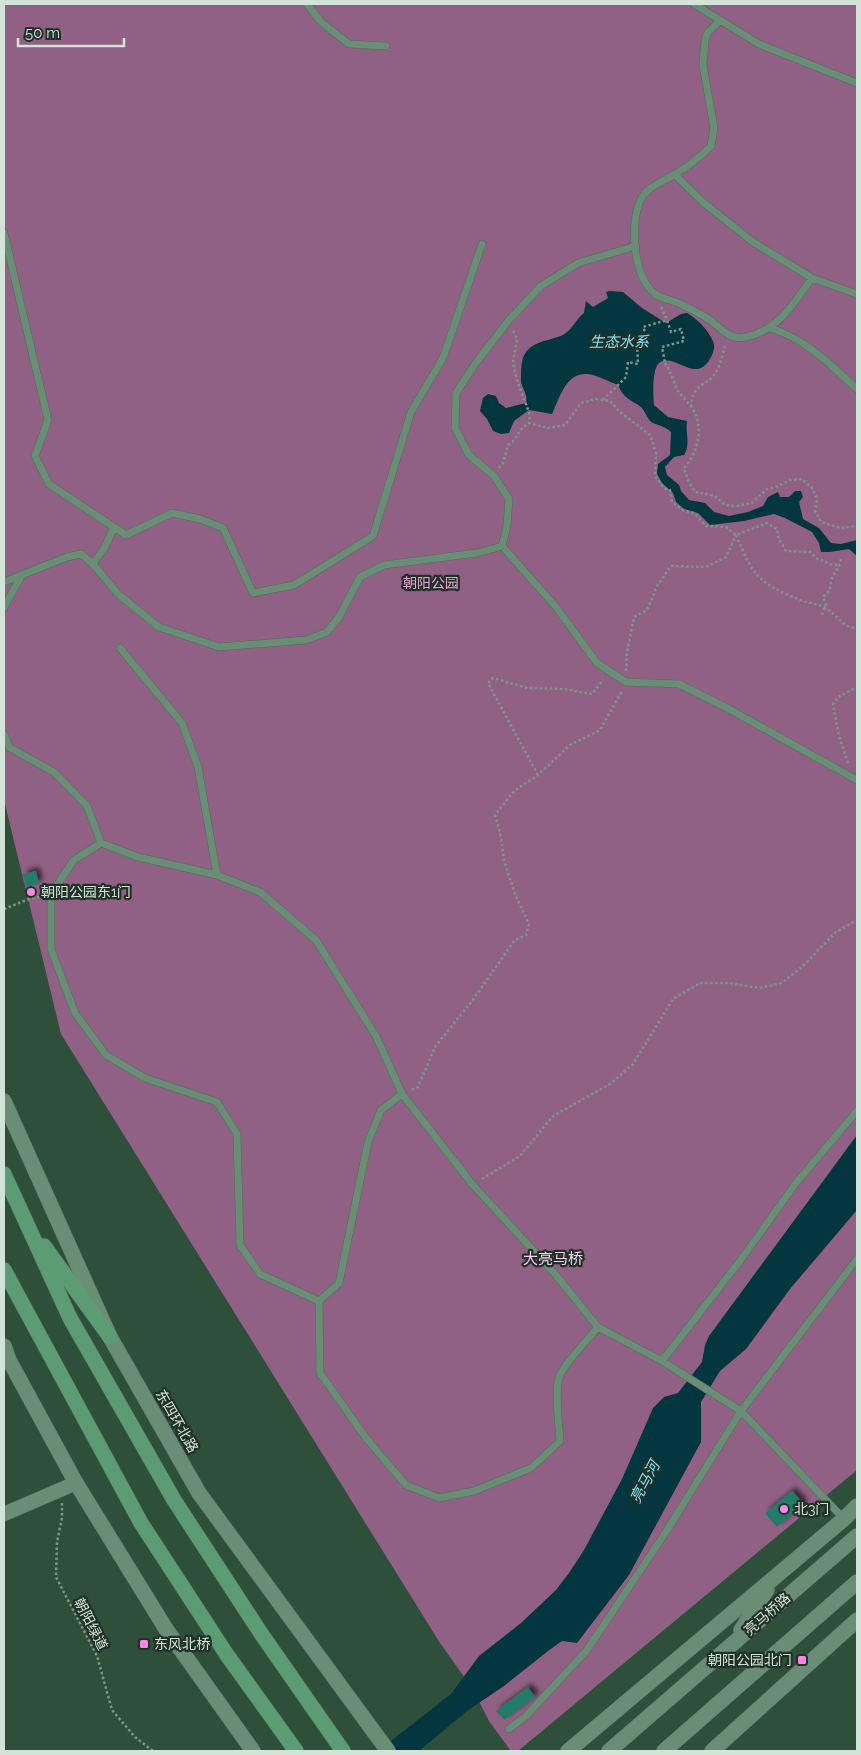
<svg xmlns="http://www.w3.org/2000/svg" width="861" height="1755" font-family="Raleway,'Noto Sans SC',sans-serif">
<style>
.green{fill:#906185}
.water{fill:#043640}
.building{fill:#237b68;filter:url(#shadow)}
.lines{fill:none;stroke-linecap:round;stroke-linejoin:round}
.lane-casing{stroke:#506c5b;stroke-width:8}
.street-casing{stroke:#506c5b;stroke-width:15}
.secondary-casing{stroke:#506c5b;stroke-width:16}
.highway-casing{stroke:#506c5b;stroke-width:16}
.path{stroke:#7d9786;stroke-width:2.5;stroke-dasharray:2.5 2.5;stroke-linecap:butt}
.lane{stroke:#6a8d76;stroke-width:7}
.street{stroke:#6a8d76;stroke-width:14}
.secondary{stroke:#6a8d76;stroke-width:15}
.highway{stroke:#5b9c74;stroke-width:15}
.path-bridge{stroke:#7d9786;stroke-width:2.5;stroke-dasharray:2.5 2.5;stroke-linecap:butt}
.poi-dot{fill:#fc86e3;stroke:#223127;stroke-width:2}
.labels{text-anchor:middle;stroke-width:4.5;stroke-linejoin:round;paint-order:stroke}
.park-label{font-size:14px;fill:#eda1db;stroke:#223127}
.poi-label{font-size:14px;fill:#d1e4d7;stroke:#223127;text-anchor:start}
.street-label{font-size:14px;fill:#d1e4d7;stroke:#223127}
.water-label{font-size:15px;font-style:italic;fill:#84e0f7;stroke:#223127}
.neighbourhood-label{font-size:15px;fill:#f9d0ee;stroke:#223127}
</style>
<defs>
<filter id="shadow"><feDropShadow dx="4" dy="-4" stdDeviation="2.5" flood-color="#0009"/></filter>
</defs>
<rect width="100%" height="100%" fill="#2e4f3a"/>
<path class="green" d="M4 4H857V1470L518 1751H511L489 1721 472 1688 440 1643 61 1034 4 800Z"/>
<path class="water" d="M610 291 623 292 642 308 666 323 681 314 687 313C697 319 703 325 709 334 714 342 716 346 712 355 697 388 675 351 659 363 652 369 653 396 654 405L668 417 687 421C685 433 691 444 684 455L674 457 665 467 667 475 679 485 681 491 689 500 705 503 714 512 729 516 748 512 763 506 768 497 778 492 780 497H789L795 491H801L803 497 799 502 803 519 819 528 831 543 841 544 857 540V556L849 549 830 552H821L819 543 812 532 785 518 774 514 744 521 710 525 698 513 684 509 676 502 673 493 662 483 657 474 658 464 670 455 671 432C663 425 662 427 653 423 647 420 646 412 641 407 630 399 624 399 618 385 610 382 593 373 585 374 565 374 559 400 552 414L529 410 514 421 509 433 501 434 493 431 487 419 480 411 483 398 488 394 496 396 499 403 506 408 526 403C528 392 522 390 521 381 521 376 521 367 522 362 526 341 547 342 563 335 572 330 576 319 584 313L586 301 593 307 608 298 606 292Z
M857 1135V1210L790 1289 746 1349 720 1371 701 1402V1442L629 1575 577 1643 562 1641 548 1651 504 1686 467 1711 419 1751H378L451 1694 479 1656 521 1623 556 1590 569 1573 584 1550 622 1479 653 1408 664 1397 678 1393 702 1362 705 1345 709 1336Z"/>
<path class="building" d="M36 871 39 884 26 887 23 874Z
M792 1491 804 1504 777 1527 765 1513Z
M528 1687 535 1697 504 1720 496 1711Z"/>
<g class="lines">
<g class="lane-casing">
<path id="lane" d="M307 4 321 22 349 44 386 46
M694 4 759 44 857 83
M720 21 708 32 705 40 703 65 714 128 711 146C700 157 689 166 675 174 663 182 647 186 640 201 630 226 633 276 655 294 660 298 670 300 676 302 687 307 697 312 707 318 720 326 728 341 746 337 778 331 794 303 812 278
M675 175 704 203 753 242 812 278 857 294
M4 233 48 420 35 456 49 484 126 535 172 513 200 519 223 528 253 593 294 585 373 536 411 412 443 358 482 244
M770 328C805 338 831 365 857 389
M502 546 507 526 509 499 494 476 469 455 455 428 456 393 475 364 509 320 541 286 578 263 636 246
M93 564 105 547 114 527
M4 582 67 557 81 554 93 564 118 594 159 627 219 647 306 640 327 632 339 617 360 577 384 565 477 553 502 546 556 607 597 663 626 682 679 684 729 709 857 780
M4 607 22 575
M120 648 182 723 198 767 217 875
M4 734 9 747 55 773 87 806 101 843 138 857 217 875 260 892 316 940 377 1038 402 1094 473 1185 555 1274 598 1327 662 1361 741 1411 844 1519
M101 843 74 860 51 894V949L75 1013 106 1055 145 1078 217 1102 237 1134 240 1245 260 1274 319 1301 320 1373 366 1438 406 1485 439 1498 474 1491 531 1468 560 1441C559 1426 554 1388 560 1375 569 1358 586 1342 598 1327
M319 1301 339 1283 368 1142 381 1110 402 1094
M662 1361 740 1261 796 1183 857 1111
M509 1729 526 1716 587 1650 664 1535 741 1411 857 1259"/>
</g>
<g class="street-casing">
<path id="street" d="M4 1514 76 1483"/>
</g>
<g class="secondary-casing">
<path id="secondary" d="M4 1101 110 1337 199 1493 388 1751
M4 1346 9 1360 76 1483 166 1629 253 1751
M741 1630 767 1590
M568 1751 844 1519 857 1506
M609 1751 857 1536
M664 1751 857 1582
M712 1751 857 1620"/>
</g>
<g class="highway-casing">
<path id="highway" d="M4 1174 70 1318 174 1500 260 1632 343 1751
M44 1246 110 1337
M4 1270 141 1523 227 1655 296 1751"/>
</g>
<path class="path" d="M661 307 667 320
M513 331 517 339 513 363 517 380 530 415 529 423
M665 363C671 371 673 382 678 391 683 398 691 405 695 413 703 430 697 455 684 468L688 480 695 492 715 496 725 505 737 506 752 503 767 489 776 487 790 480 802 479 813 489 817 499 815 511 821 522 841 528 857 526
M691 407C692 383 708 386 716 372 721 364 723 353 725 345
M499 468 503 463 508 445C519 438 516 431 529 423L548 428 565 425 581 403 596 399 610 401 620 412 650 435 656 453 655 476 664 488 670 490 672 502 683 510 694 513 706 526 726 527 736 535 767 523 777 529 779 539 786 551 810 552 816 558 833 565H840
M736 535C753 576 758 583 800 600 808 603 819 604 826 608 838 616 843 628 857 628
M822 615 826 604 823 597 830 590C830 573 840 572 841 557
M626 671 627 652 634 617 647 610 657 586 671 566 706 567 726 557 736 535
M848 763 839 736 833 704 838 697 857 687
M538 775 488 683 493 678 527 688 564 689 592 694 603 680
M4 909 29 899 40 897
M412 1090 418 1087 435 1047 475 997 514 941 526 935 529 924 515 894 504 861 501 837 495 815 514 791 538 775 570 745 600 730 622 691
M482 1179 520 1156 553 1116 610 1084 633 1064 673 999 700 983H728L759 988 782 983 803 966 836 932 857 920
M62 1503V1518L57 1542 56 1577 97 1656 112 1710 135 1737 153 1751"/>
<use href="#lane" class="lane"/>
<use href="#street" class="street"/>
<use href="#secondary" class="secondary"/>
<use href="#highway" class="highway"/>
<path class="path-bridge" d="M603 400 626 377 628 362 638 364 637 341 648 338 643 327 667 320 671 332 681 329 684 341 662 347 665 363"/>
</g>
<g class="poi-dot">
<circle cx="31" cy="892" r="5"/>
<circle cx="784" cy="1509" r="5"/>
<rect x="139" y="1639" width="10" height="10" rx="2.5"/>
<rect x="797" y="1655" width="10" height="10" rx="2.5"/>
</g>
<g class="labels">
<g class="park-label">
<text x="431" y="588">朝阳公园</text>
</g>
<g class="poi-label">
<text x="41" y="897">朝阳公园东1门</text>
<text x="794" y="1514">北3门</text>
<text x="154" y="1649">东风北桥</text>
<text x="792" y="1665" text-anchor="end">朝阳公园北门</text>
</g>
<g class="street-label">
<text transform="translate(177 1421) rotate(60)" y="5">东四环北路</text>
<text transform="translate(767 1614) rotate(-41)" y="5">亮马桥路</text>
<text transform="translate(91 1624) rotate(63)" y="5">朝阳绿道</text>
</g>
<g class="water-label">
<text x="619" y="347">生态水系</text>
<text transform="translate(645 1482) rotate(-62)" y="5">亮马河</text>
</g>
<g class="neighbourhood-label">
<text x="553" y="1264">大亮马桥</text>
</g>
</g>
<rect width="861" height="1755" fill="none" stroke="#d1e4d7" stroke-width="10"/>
<path d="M18 38v8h106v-8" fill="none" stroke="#d1e4d7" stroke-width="2.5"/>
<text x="25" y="38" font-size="15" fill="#d1e4d7" stroke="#223127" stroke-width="4" paint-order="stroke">50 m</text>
</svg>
